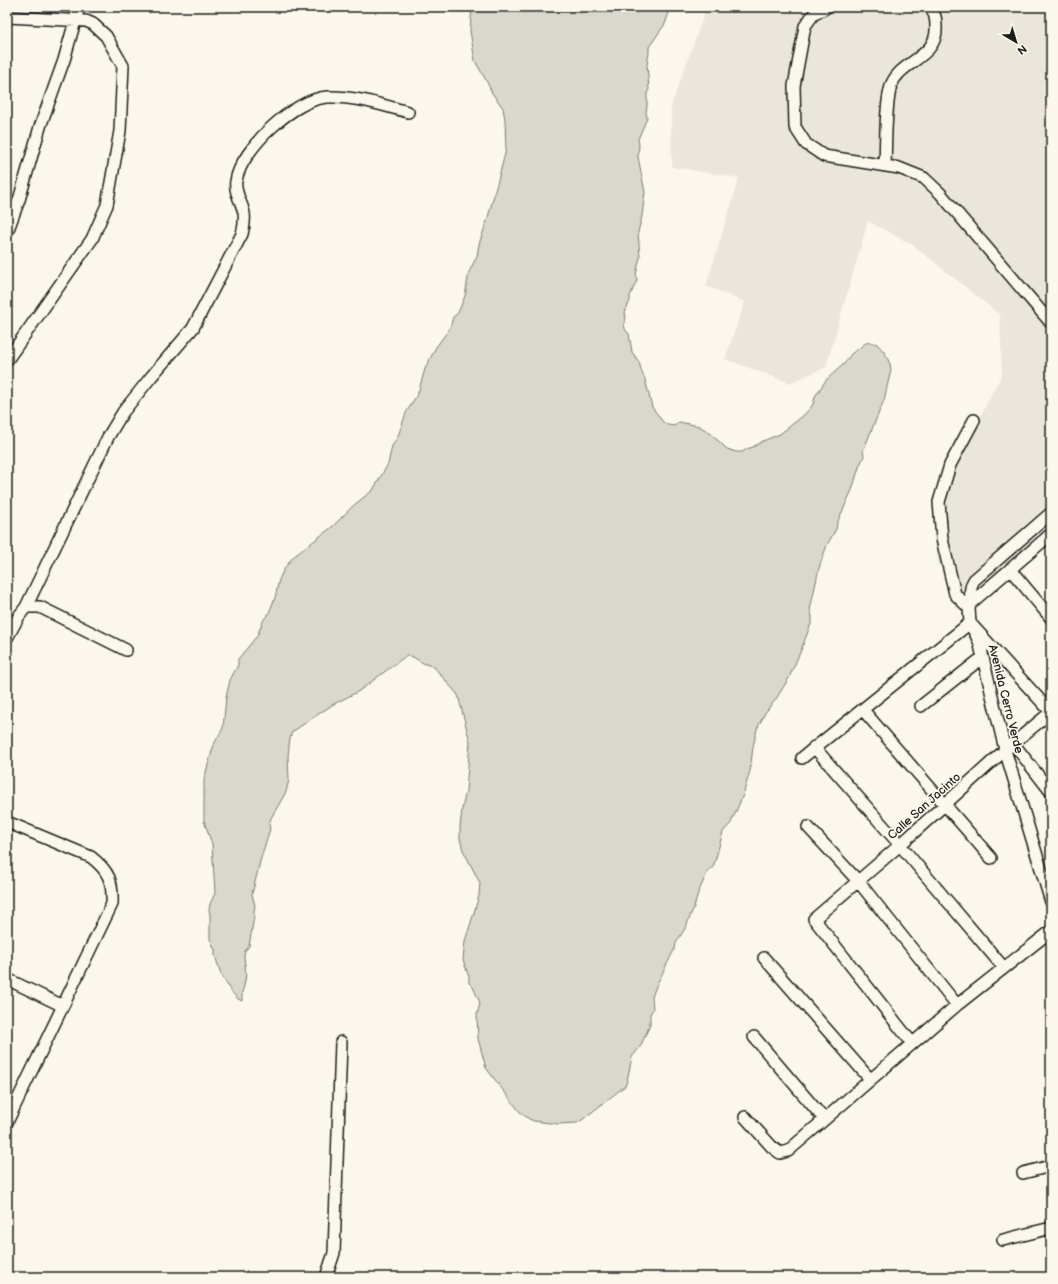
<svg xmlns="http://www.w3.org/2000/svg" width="1058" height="1284" font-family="'Balsamiq Sans',sans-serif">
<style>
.built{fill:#eae6dc}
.green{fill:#dad7ce;stroke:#7b7a75}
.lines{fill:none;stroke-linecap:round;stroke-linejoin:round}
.minor-casing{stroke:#1c1c1c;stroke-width:14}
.minor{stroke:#fbf7ec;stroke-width:11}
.labels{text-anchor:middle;stroke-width:3.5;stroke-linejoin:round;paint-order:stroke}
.street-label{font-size:12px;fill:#1c1c1c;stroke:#fbf7ec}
</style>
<rect width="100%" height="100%" fill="#fbf7ec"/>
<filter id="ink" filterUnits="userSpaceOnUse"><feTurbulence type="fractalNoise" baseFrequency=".025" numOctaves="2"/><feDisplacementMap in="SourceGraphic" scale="8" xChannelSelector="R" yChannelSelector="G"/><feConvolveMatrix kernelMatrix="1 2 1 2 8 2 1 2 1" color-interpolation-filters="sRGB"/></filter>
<g filter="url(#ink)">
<path class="built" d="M709 7H1051V530L956 609 937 559 932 500 972 432 1002 374 1000 315 913 245 868 221 826 367 790 383 725 359 745 302 706 286 739 178 672 167 671 106 705 12Z"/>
<path class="green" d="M472 7H671L665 24 649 47V53L647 65 649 89 647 94V106L646 112 647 118 638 139 639 145 638 157 645 192 642 216 638 232 640 257 636 275 637 280 630 296V301L625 312 626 318 624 323 625 329 629 334 632 352 639 362 642 373 645 379 652 407 663 422 668 425 674 426 679 422 699 426 709 432 727 449 736 452H742L747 449 753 447 763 441 780 434 804 415 812 406 816 395 826 380 844 364 851 354 866 343 871 342 877 344 885 353 890 364 891 370 884 400 863 451 864 456 859 467 852 490 837 523 836 529 827 545 819 568 810 610 812 616V621L801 650 789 678 776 699 765 713 757 729 753 747 750 771 743 795 731 823 723 832 715 861 713 867 708 871 698 893 695 904 686 927 676 943 675 948 656 986 652 997 653 1009 650 1014V1025L640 1047 632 1057 627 1081 625 1086 582 1120 577 1123 558 1124 534 1121 529 1119 520 1112 486 1068 478 1039 477 1015 480 1003 473 987 469 983V977L463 960 465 941 474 913 479 895 480 883 463 850 460 839V827L462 809 466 791 470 742 458 695 434 667 423 663 413 657 407 655 359 691 332 705 292 732 290 738 288 756 289 780 286 792 271 818 269 824 270 829 261 858 252 894 255 906 254 911V917L249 946 245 951 244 956 246 974 244 986 242 992V1001L238 999 230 990 221 974 215 956V950L210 939V915L209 910 210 904 215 893 212 844 204 821V779L214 744 223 728 226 698 230 680 238 665V659L257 636 264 619 268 615 275 598 279 580 284 569 293 557 332 527 354 505 373 490 388 464 392 446 398 436 406 413 418 393 425 369 436 347 450 328 453 317 458 313 465 296 469 272 477 256 479 244 487 221 506 150 505 120 503 108 492 93 487 82 475 61 470 31Z"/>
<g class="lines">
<g class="minor-casing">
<path id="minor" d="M827 7 813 15 805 26 794 86 795 127 806 144 824 156 899 168 924 178 940 193 1051 323
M7 17 86 21 93 24 106 36 123 66 120 131 107 205 92 239 7 360
M885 166C886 143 885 106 891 86 899 61 938 58 936 27 936 18 935 14 930 7
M7 232 19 200 40 127 64 60 79 7
M1051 534 971 603 969 608 970 623 979 641 1005 750 1051 902
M1010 569 1051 618
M971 603C971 595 969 587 974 580L1051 513
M26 607H40L126 650
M969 608 955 594 942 539 939 502 950 465 974 420
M7 638 19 616 26 607 108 437 123 412 151 377 193 328 242 234C244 227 245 221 244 213 242 203 234 192 236 181 241 149 295 98 328 97 355 96 381 105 408 112
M921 706 983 657
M863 710 991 858
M1013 743 1051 792
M814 747 900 845 1004 968
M802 758 970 623 1051 712
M7 822 91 857C109 871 113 881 112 904L7 1122
M808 827 858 881 957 1005
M764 958 870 1079
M7 979 63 1006
M754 1037 824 1119
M912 1043 814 919 900 845 1005 750 1051 712
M745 1117 772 1147 780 1153 788 1151 957 1005 1051 931
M1023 1173 1051 1166
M1003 1240 1051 1228
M326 1277 334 1253 341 1042"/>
</g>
<use href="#minor" class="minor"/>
</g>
</g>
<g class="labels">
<g class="street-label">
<text transform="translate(1006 699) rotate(76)" y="4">Avenida Cerro Verde</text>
<text transform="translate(924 806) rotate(-42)" y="4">Calle San Jacinto</text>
</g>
</g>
<rect width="1058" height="1284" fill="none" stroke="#fbf7ec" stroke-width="24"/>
<rect x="12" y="12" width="1034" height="1260" fill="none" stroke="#1c1c1c" stroke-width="1.5" filter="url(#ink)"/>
<g transform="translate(1016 42) rotate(142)" stroke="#fbf7ec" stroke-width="3" paint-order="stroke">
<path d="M0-3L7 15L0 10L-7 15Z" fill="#1c1c1c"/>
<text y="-6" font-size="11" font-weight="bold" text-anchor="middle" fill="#1c1c1c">N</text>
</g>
</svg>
